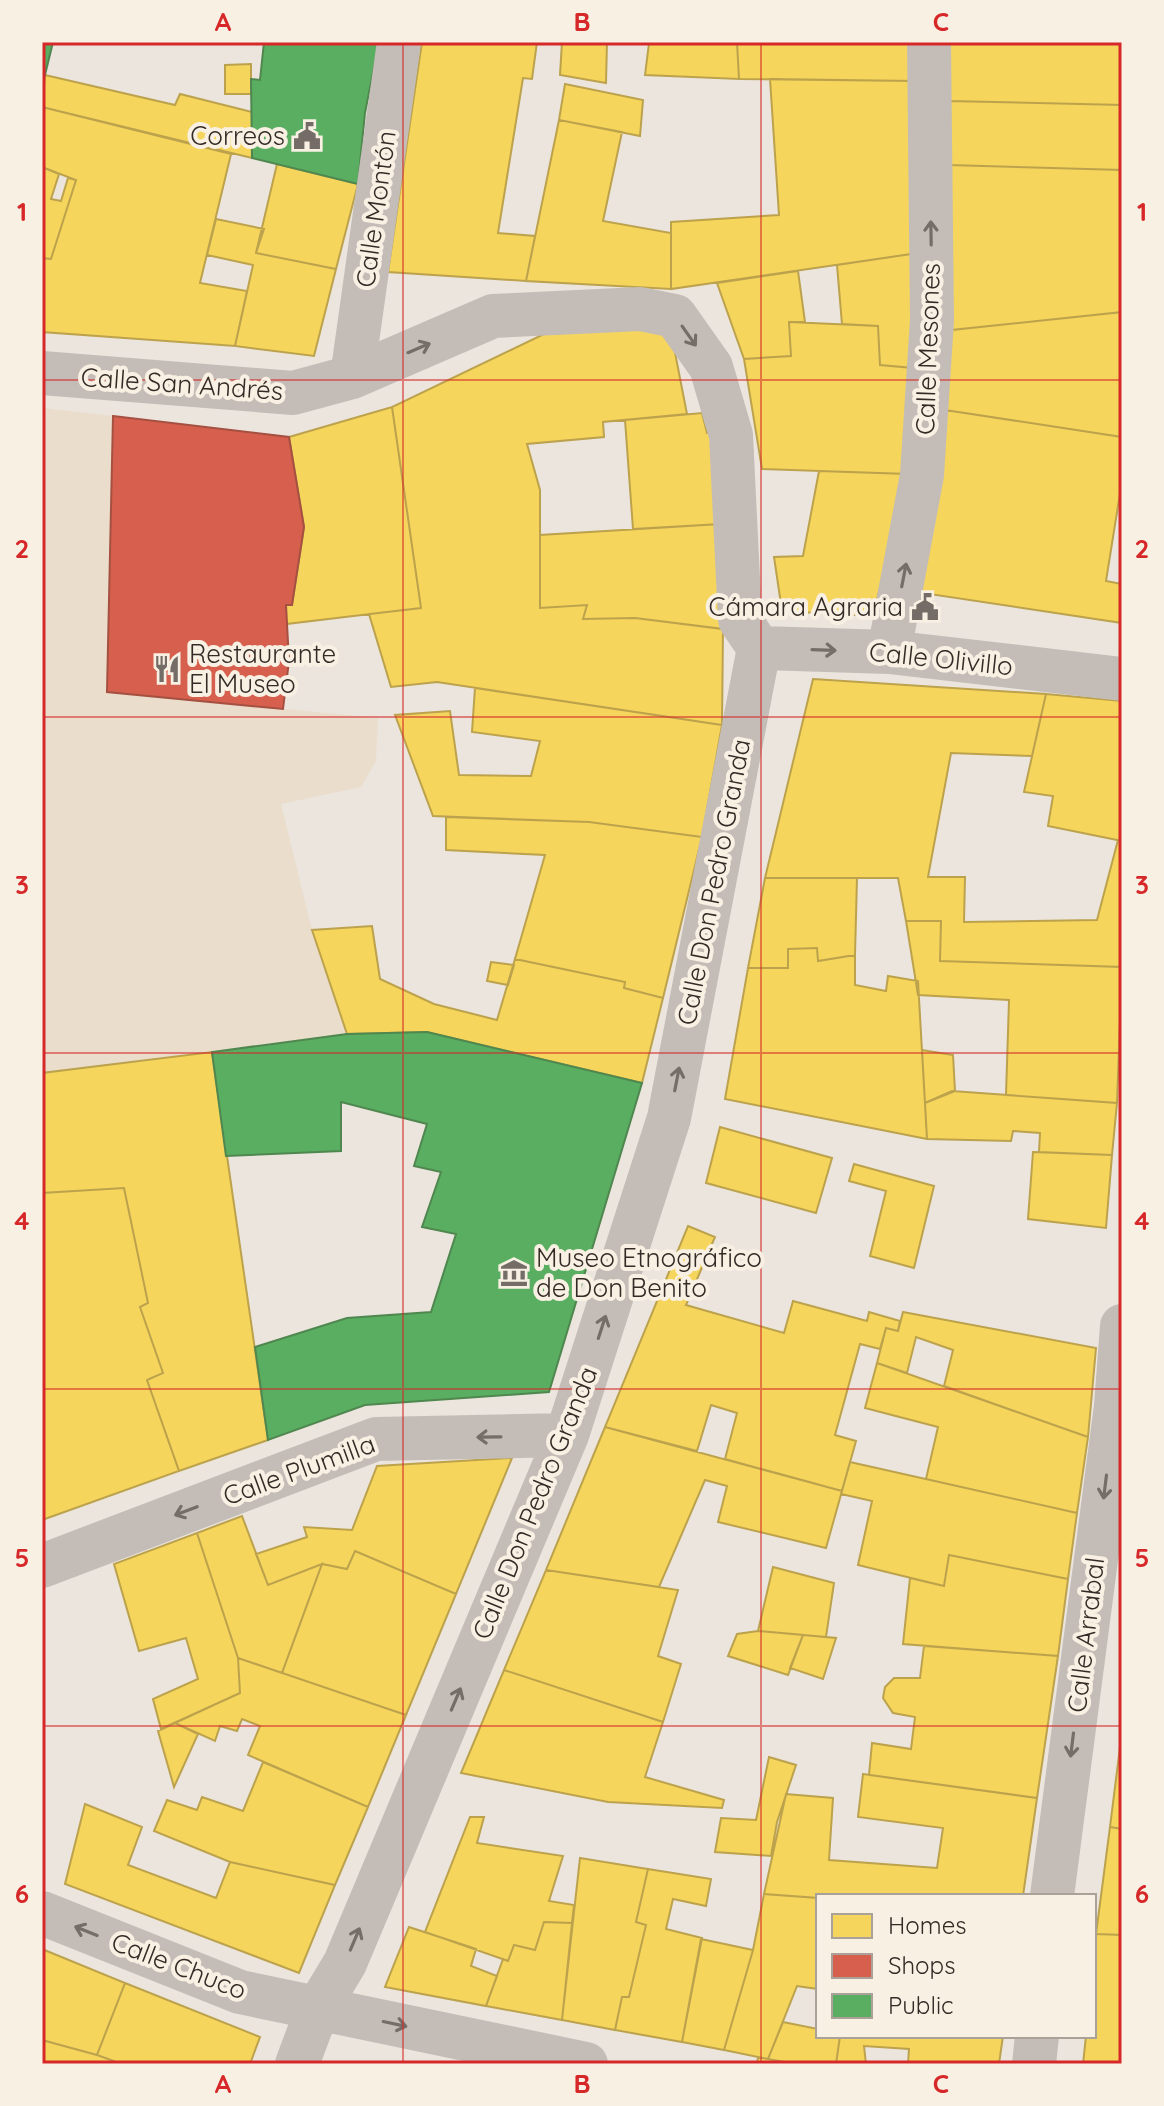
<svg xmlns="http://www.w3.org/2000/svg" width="1164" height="2106" font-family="Quicksand,sans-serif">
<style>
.plaza{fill:#eaddcc}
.homes{fill:#f6d55c;stroke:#bca24c;stroke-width:2}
.shops{fill:#d6604d;stroke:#a55041;stroke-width:2}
.public{fill:#5aae61;stroke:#4f874f;stroke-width:2}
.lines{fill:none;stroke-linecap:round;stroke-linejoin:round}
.street{stroke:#c4bdb7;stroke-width:44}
.oneway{stroke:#756d67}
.grid{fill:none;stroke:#d62828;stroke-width:2;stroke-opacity:0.55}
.labels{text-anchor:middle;stroke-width:8;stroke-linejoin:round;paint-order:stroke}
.poi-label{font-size:26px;fill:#342b26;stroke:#f9f0e4;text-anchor:end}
.street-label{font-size:26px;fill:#342b26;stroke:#f9f0e4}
.neatline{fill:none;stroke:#d62828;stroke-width:3}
.grid-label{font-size:26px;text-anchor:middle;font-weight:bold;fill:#d62828}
</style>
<rect width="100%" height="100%" fill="#ebe5de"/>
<path class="plaza" d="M42 408 113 416 107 692 378 718 376 761 361 787 281 804 312 930 347 1034 42 1073Z"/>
<path class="homes" d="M422 42H537L532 79 523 78 498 233 535 236 526 281 388 272Z
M562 42H607L606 83 560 75Z
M639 42H737L739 79 645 75 649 43Z
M737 42H912L914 81 739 79Z
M946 42H1122V105L948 101Z
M251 64V94H225V65Z
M45 75 175 105 180 94 252 112V158L42 107Z
M770 79 914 81 918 253 671 289V222L779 215Z
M565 84 643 100 640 136 559 120Z
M948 101 1122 105V170L949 165Z
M42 107 231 154 200 283 247 291 235 346 42 332V258L51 259 76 180 42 167Z
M559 120 622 132 603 221 671 233V289L526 281Z
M277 164 358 184 336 269 256 253Z
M949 165 1122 170V312L952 330Z
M42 167 59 174 51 199 61 201 68 178 76 180 51 259 42 258Z
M216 219 264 229 256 253 336 269 314 356 235 346 253 265 207 255Z
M918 253 913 368 880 365 878 326 842 324 837 265Z
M798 271 805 322H789L791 356 744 359 717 283Z
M1122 312V437L945 410 952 330Z
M789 322 878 326 880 365 913 368 908 474 762 469 744 359 791 356Z
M670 327 687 414 603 422 604 437 527 444 540 490V608L587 605 583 619 635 618 723 629 722 725 437 682 391 687 369 614 421 608 392 407 544 334Z
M392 407 421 608 286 624V605H292L304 527 289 437Z
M945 410 1122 437V481L1106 581 1122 584V623L916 592Z
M702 413 707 433 714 431 721 524 633 529 625 420Z
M819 471 908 474 873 616 782 611 774 557 803 556Z
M721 524 723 629 635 618 583 619 587 605 540 608V535Z
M813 679 1046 694 1032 756 951 753 928 877H965L964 922 1097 920 1118 840 1122 841V967L940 961 941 921H906L898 878H765Z
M475 688 722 725 702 837 589 822 433 816 395 715 450 711 459 775 531 776 540 741 472 732Z
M1046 694 1122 701V841L1048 826 1053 796 1024 792Z
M446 817 589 822 702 837 663 998 624 988 625 982 515 959 545 855 446 850Z
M765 878H857L855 955 818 961 817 948 788 949V968H748Z
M906 921H941L940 961 1122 967 1117 1103 1006 1095 1009 1000 918 995Z
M372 926 380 979 434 1004 497 1020 515 959 625 982 624 988 663 998 642 1083 427 1032 347 1034 312 930Z
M817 948 818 961 855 955V985L886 991 888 976 918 981 927 1139 725 1099 748 968H788V949Z
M491 962 514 965 508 985 487 981Z
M922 1050 953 1055 955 1091 925 1103Z
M212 1052 268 1440 179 1471 147 1380 163 1373 140 1307 148 1303 124 1188 42 1193V1073Z
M952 1091 1117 1103 1112 1155 1039 1152 1040 1133 1013 1131 1011 1141 927 1139 925 1103Z
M720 1127 832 1158 816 1213 706 1183Z
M1033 1152 1112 1155 1106 1228 1028 1219Z
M854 1164 934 1186 914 1268 870 1256 886 1191 849 1181Z
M124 1188 148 1303 140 1307 163 1373 147 1380 179 1471 42 1520V1193Z
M688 1226 715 1237 686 1305 784 1333 793 1301 867 1321 869 1312 900 1321 898 1331 886 1328 880 1349 860 1344 835 1435 856 1441 842 1491 725 1459 737 1413 711 1405 697 1451 605 1427Z
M903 1312 1096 1348 1088 1437 944 1386 953 1350 916 1337 907 1373 877 1363 886 1328 898 1331Z
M877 1363 1088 1437 1077 1513 926 1479 938 1427 865 1408Z
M605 1427 842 1491 826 1548 718 1522 727 1486 705 1480 659 1587 546 1570Z
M512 1458 456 1594 355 1551 347 1569 322 1564 268 1585 256 1554 307 1537 304 1527 352 1530 377 1466Z
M850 1462 1077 1513 1068 1579 949 1555 944 1586 858 1565 872 1501 841 1494Z
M242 1516 268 1585 322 1564 282 1673 238 1658 197 1533Z
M197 1533 238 1658 240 1693 161 1729 153 1699 198 1679 186 1638 139 1651 114 1564Z
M355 1551 456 1594 406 1715 282 1673 322 1564 347 1569Z
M949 1555 1068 1579 1058 1656 903 1644 910 1578 944 1586Z
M773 1567 834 1583 826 1637 758 1631Z
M546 1570 678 1590 658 1656 681 1664 663 1722 504 1670Z
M758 1631 803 1635 788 1675 728 1656 737 1634Z
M803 1635 836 1638 823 1679 790 1668Z
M924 1646 1058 1656 1037 1798 869 1775 872 1743 911 1749 915 1717 893 1713 883 1698 885 1687 894 1678H920Z
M238 1658 406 1715 368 1807 248 1755 260 1726 242 1719 237 1731 220 1726 215 1741 175 1723 240 1693Z
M504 1670 663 1722 645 1777 724 1800 722 1808 608 1802 461 1773Z
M175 1723 198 1734 174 1787 158 1731Z
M1122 1731V1829L1110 1827Z
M769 1757 796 1765 777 1822 771 1856 715 1852 721 1818 756 1820Z
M263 1762 368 1807 335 1885 230 1862 154 1831 167 1800 197 1810 202 1797 243 1811Z
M863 1774 1037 1798 1023 1896 818 1898 764 1894 786 1794 833 1798 829 1860 937 1868 943 1828 858 1817Z
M85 1804 142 1827 128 1865 216 1898 230 1862 335 1885 299 1973 65 1884Z
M470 1817H484L477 1843 563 1856 549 1901 574 1905 572 1923 544 1922 535 1950 514 1945 508 1961 425 1932Z
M1110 1827 1122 1829V1935L1096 1934Z
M580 1858 648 1869 636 1922 646 1925 629 1997H622L615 2030 562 2020Z
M648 1869 711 1879 706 1906 673 1899 666 1929 702 1938 682 2042 615 2030 622 1997H629L646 1925 636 1922Z
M764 1894 818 1898V1989L797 1986 768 2059 724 2050 753 1950Z
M544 1922 572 1923 562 2020 486 2006 503 1959 508 1961 514 1945 535 1950Z
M409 1927 476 1949 471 1966 497 1976 486 2006 385 1987Z
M1096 1934 1122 1935V2064H1083L1086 2036H1094Z
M701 1939 753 1950 724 2050 682 2042Z
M42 1949 125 1983 97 2055 42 2040Z
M125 1983 260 2037 250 2064H122L97 2055Z
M783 2022 818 2029V2036H840L836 2064H796L768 2059Z
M840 2036H1003L999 2064H908L909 2049 864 2046 866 2064H836Z
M42 2040 97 2055 122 2064H42Z
M758 2057 768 2059 796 2064H757Z"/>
<path class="shops" d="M113 416 289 437 304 527 292 605H286L289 661 283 709 107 692Z"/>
<path class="public" d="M42 42H53L45 75 42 74Z
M264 42H379L365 113 358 184 252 158 251 79 260 80Z
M427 1032 642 1083 549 1392 365 1405 268 1440 255 1347 347 1318 431 1312 456 1234 422 1227 441 1172 414 1166 427 1124 341 1102V1151L226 1156 212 1052 347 1034Z"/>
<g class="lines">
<path class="street" d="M42 373 293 393 352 377 493 316 640 309 675 316 711 367 731 435 740 620 759 648
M352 377 399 42
M759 648 889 652 1122 679
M889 652 922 475 932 320 929 42
M42 1566 376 1439 567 1435
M1052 1896 1116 1406 1122 1326
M42 1913 240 1992 586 2064
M297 2064 318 2008 345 1963 567 1435 669 1118 759 648
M1034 2064 1037 2036"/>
</g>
<defs><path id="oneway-shaft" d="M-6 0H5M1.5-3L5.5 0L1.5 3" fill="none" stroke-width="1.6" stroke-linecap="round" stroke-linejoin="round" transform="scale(2)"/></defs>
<g class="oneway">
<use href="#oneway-shaft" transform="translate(931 233) rotate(-91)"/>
<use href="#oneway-shaft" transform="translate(689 336) rotate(55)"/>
<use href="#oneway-shaft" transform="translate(419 348) rotate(-23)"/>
<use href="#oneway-shaft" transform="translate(904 575) rotate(-79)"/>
<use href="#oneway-shaft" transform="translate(824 650) rotate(2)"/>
<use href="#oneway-shaft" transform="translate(677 1079) rotate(-79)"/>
<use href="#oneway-shaft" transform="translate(602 1327) rotate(-72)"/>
<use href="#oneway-shaft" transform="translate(489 1437) rotate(179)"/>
<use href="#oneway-shaft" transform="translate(1105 1487) rotate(97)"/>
<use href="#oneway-shaft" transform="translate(186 1511) rotate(159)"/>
<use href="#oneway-shaft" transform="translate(456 1699) rotate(-67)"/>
<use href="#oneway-shaft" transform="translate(1072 1745) rotate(97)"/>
<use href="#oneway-shaft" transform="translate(86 1931) rotate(-158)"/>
<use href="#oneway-shaft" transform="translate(355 1939) rotate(-67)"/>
<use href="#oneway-shaft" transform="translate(395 2024) rotate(12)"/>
</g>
<path class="grid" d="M403 42V2064M761 42V2064M42 380H1122M42 717H1122M42 1053H1122M42 1389H1122M42 1726H1122"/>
<defs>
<g id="civic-bare" transform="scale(2.16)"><path d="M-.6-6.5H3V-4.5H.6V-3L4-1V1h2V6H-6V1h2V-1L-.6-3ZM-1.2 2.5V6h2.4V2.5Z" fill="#746c66" stroke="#f9f0e4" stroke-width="2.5" paint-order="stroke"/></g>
<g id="restaurant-bare" transform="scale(2.16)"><path d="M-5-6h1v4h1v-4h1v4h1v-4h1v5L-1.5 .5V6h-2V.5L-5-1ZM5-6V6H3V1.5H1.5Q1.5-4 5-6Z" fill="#746c66" stroke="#f9f0e4" stroke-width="2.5" paint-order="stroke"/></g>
<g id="museum-bare" transform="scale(2.16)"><path d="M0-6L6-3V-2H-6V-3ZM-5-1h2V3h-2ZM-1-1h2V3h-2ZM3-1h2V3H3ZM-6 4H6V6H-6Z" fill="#746c66" stroke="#f9f0e4" stroke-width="2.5" paint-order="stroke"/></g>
</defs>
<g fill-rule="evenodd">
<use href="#civic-bare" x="307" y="136"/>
<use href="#civic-bare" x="925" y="607"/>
<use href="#restaurant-bare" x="167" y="669"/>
<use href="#museum-bare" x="514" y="1273"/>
</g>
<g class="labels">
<g class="poi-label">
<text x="285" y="145">Correos</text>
<text x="903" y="616">Cámara Agraria</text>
<text x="189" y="663" text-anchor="start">Restaurante<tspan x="189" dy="30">El Museo</tspan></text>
<text x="536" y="1267" text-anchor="start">Museo Etnográfico<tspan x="536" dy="30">de Don Benito</tspan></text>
</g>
<g class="street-label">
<text transform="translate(376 209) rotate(-82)" y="9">Calle Montón</text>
<text transform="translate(928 349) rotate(-88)" y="9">Calle Mesones</text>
<text transform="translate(182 384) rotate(4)" y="9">Calle San Andrés</text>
<text transform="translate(941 659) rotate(6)" y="9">Calle Olivillo</text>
<text transform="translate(714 882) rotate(-79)" y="9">Calle Don Pedro Granda</text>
<text transform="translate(299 1470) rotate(-20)" y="9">Calle Plumilla</text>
<text transform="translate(535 1503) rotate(-68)" y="9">Calle Don Pedro Granda</text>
<text transform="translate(1086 1635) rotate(-83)" y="9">Calle Arrabal</text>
<text transform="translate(179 1966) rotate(21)" y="9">Calle Chuco</text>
</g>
</g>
<rect width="1164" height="2106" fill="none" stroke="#f9f0e4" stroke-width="88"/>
<rect x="816" y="1894" width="280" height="144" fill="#f9f0e4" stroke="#aaa198" stroke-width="2"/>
<rect x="832" y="1914" width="40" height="24" fill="#f6d55c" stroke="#aaa198" stroke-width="2"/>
<text x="888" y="1934" font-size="24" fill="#342b26">Homes</text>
<rect x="832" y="1954" width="40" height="24" fill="#d6604d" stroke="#aaa198" stroke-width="2"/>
<text x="888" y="1974" font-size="24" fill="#342b26">Shops</text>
<rect x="832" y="1994" width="40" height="24" fill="#5aae61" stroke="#aaa198" stroke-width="2"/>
<text x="888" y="2014" font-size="24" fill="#342b26">Public</text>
<rect x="44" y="44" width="1076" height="2018" class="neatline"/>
<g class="grid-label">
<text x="223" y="31">A</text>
<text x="582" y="31">B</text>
<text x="941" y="31">C</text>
<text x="22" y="221">1</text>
<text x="1142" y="221">1</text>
<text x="22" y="558">2</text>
<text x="1142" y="558">2</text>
<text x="22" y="894">3</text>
<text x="1142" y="894">3</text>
<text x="22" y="1230">4</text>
<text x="1142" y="1230">4</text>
<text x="22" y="1567">5</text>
<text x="1142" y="1567">5</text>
<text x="22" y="1903">6</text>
<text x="1142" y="1903">6</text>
<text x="223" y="2093">A</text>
<text x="582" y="2093">B</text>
<text x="941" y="2093">C</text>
</g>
</svg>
